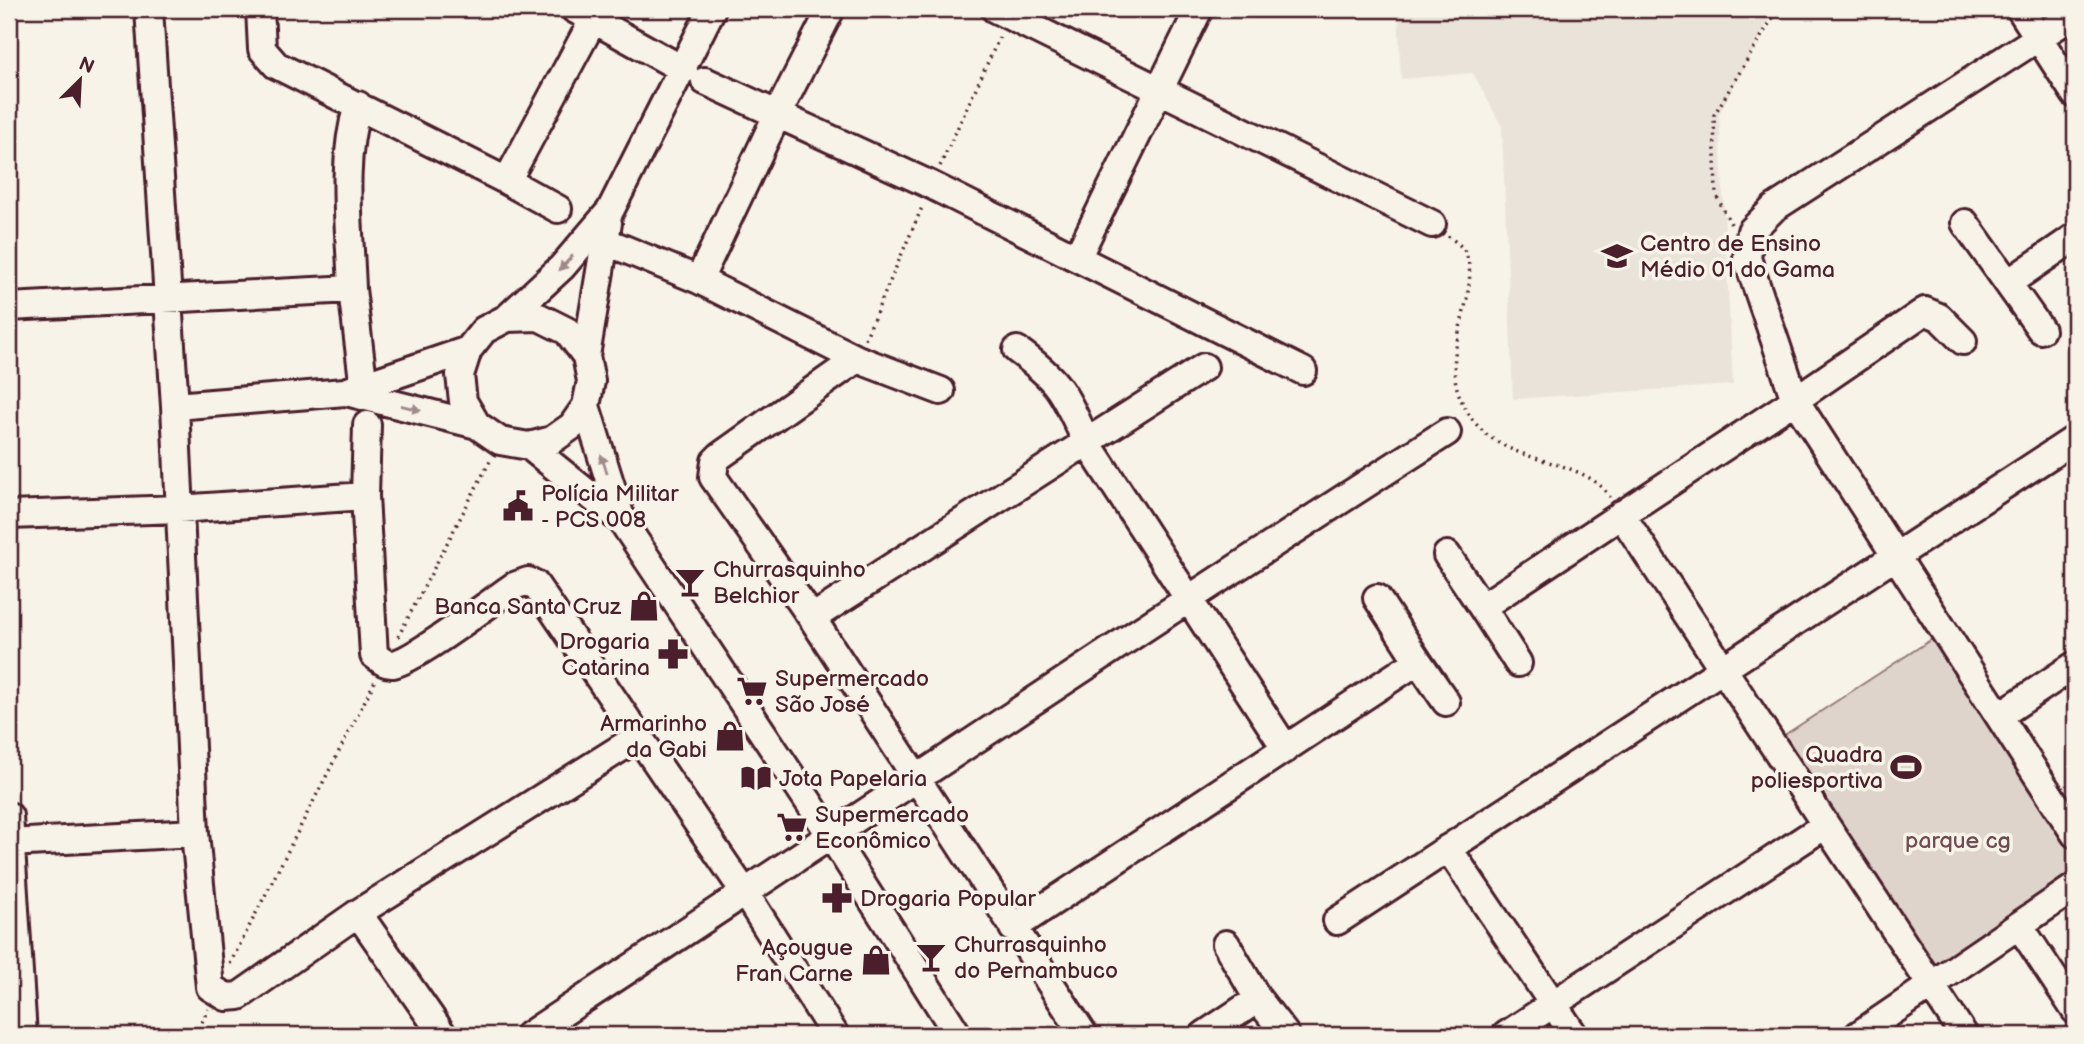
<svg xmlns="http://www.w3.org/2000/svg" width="2084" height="1044" font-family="'Balsamiq Sans',sans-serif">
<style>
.built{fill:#eae3da}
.green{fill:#ded4cc;stroke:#947a7c;stroke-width:2}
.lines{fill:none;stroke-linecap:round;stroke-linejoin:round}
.minor-casing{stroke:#4a1f2b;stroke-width:32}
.path{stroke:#4a1f2b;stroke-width:3.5;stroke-dasharray:2 5;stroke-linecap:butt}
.minor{stroke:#f7f3e8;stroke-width:26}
.oneway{fill:#a0898a}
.labels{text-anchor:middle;stroke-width:7;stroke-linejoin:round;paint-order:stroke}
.poi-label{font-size:23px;fill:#4a1f2b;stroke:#f7f3e8;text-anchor:start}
.park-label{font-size:23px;fill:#6f4c53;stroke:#f7f3e8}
</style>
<rect width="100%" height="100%" fill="#f7f3e8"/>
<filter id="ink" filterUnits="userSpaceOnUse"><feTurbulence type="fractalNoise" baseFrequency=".0143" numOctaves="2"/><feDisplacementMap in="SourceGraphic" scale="14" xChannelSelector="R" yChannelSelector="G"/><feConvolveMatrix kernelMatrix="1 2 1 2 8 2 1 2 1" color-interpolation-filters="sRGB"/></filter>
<g filter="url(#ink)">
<path class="built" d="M1398 9H1775L1719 114 1733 385 1513 399 1502 127 1473 73 1401 79Z"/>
<path class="green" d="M1935 637 2075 838V885L1928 971 1783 736Z"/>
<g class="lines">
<g class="minor-casing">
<path id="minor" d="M149 9 175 406 195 833
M260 9 262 49 276 65 507 181 558 209
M574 9 684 70
M995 9 1432 224
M2020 9 2075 94
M705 81 931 185 1303 371
M507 181 599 9
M1965 223 2041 330
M617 246 699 280 857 359 941 391
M1077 258 1199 9
M699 280 778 113 831 9
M2008 283 2075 237
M352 289C350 229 340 164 358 105
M9 307 352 289 365 397
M507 318 562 267 610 211 712 9
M1963 341 1939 317 1925 311 1795 400 2075 834
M1017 350C1060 381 1064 393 1086 441L1286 749
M586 356 608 223
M350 393 477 425
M175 406 345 392 468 350
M586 406 572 426 552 440 529 446 500 441 477 425 463 401 460 375 468 350 484 330 507 318 539 317 567 331 586 356 591 381 586 406 622 521 832 837 958 1035
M529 446 622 521
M365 496 374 655C380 659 385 665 393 664 414 661 492 601 514 586L528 581 535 584 745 893 835 1035
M1621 514 1964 1035
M9 515 179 509 365 496 367 425
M1447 555 1482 607 1795 400 1747 258 1751 231 1774 208 2075 14
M1482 607 1518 663
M812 618 713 477 715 461 720 456 857 359
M1418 661 1446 702
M1999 716 2075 665
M9 816 23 1035
M9 843 195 833 210 987 226 997 239 996 358 913 640 736
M1448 848 1574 1035
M358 913 443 1035
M1337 921 2075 439
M2019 925 2075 1010
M1013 928 1418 661 1377 598
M1226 944 1258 999
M529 1035C835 834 1138 629 1447 432
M1084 1035 812 618 1204 367
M1204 1035 1258 999 1286 1035
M1506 1035 1824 826
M1858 1035 2075 887"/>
</g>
<path class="path" d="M940 166 1000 36
M1731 224 1716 195 1714 115 1778 9
M1448 236C1453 240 1461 245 1464 250 1485 289 1439 347 1460 397 1491 474 1576 448 1610 497
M865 339 923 205
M398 637 490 461
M230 964 375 681
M196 1035 208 1009"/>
<use href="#minor" class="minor"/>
</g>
<defs><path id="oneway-solid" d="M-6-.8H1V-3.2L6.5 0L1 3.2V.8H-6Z" transform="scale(1.75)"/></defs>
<g class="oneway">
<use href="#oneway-solid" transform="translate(566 263) rotate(132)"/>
<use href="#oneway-solid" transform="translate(411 408) rotate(14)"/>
<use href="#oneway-solid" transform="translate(604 464) rotate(-108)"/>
</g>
</g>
<defs>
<g id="school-bare" transform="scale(2.415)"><path d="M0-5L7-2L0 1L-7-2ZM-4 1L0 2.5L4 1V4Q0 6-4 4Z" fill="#4a1f2b" stroke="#f7f3e8" stroke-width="2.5" paint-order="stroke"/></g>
<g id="civic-bare" transform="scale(2.415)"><path d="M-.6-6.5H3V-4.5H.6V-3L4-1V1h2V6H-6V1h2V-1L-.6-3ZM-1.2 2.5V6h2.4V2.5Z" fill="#4a1f2b" stroke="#f7f3e8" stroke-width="2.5" paint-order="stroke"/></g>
<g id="bar-bare" transform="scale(2.415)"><path d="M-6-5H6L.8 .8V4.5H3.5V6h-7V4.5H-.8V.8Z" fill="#4a1f2b" stroke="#f7f3e8" stroke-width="2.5" paint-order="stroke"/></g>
<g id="shop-bare" transform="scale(2.415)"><path d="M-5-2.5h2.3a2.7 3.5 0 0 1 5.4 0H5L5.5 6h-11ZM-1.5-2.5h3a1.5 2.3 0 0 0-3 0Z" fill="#4a1f2b" stroke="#f7f3e8" stroke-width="2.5" paint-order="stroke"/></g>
<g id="pharmacy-bare" transform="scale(2.415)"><path d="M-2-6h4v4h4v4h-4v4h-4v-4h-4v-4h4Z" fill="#4a1f2b" stroke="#f7f3e8" stroke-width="2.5" paint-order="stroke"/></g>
<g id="supermarket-bare" transform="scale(2.415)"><path d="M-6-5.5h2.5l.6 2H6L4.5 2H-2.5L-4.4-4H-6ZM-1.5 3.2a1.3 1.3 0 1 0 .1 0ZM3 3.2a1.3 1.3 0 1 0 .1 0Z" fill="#4a1f2b" stroke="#f7f3e8" stroke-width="2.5" paint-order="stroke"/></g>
<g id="stadium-bare" transform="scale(2.415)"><path d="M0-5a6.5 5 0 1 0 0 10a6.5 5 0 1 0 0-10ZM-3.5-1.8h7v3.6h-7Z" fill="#4a1f2b" stroke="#f7f3e8" stroke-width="2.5" paint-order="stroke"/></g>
<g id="library-bare" transform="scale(2.415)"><path d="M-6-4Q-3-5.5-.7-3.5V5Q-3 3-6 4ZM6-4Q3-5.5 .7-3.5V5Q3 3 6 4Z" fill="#4a1f2b" stroke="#f7f3e8" stroke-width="2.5" paint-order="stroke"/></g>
</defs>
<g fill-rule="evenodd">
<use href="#school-bare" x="1617" y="256"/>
<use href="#civic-bare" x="518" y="506"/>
<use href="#bar-bare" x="690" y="582"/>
<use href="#shop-bare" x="644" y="606"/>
<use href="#pharmacy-bare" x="673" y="654"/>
<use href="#supermarket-bare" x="752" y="691"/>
<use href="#shop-bare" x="730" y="736"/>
<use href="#stadium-bare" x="1906" y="767"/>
<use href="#library-bare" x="756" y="778"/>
<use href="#supermarket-bare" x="792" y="827"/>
<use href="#pharmacy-bare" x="837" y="898"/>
<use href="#bar-bare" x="931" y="957"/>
<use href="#shop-bare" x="876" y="960"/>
</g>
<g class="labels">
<g class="poi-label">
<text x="1640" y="251">Centro de Ensino<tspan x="1640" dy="26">Médio 01 do Gama</tspan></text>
<text x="541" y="501">Polícia Militar<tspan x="541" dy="26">- PCS 008</tspan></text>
<text x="713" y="577">Churrasquinho<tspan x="713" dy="26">Belchior</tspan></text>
<text x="621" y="614" text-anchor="end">Banca Santa Cruz</text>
<text x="650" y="649" text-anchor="end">Drogaria<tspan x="650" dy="26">Catarina</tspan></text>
<text x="775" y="686">Supermercado<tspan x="775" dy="26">São José</tspan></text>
<text x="707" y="731" text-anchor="end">Armarinho<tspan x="707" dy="26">da Gabi</tspan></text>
<text x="1883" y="762" text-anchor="end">Quadra<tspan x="1883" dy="26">poliesportiva</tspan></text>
<text x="779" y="786">Jota Papelaria</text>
<text x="815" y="822">Supermercado<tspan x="815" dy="26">Econômico</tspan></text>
<text x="860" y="906">Drogaria Popular</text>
<text x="954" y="952">Churrasquinho<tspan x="954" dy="26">do Pernambuco</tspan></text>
<text x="853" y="955" text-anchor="end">Açougue<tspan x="853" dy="26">Fran Carne</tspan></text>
</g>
<g class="park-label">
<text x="1958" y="848">parque cg</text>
</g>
</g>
<rect width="2084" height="1044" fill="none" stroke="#f7f3e8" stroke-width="35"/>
<rect x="18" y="18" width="2049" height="1009" fill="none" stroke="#4a1f2b" stroke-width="2.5" filter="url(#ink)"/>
<g transform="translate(80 80) rotate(24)" stroke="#f7f3e8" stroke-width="5" paint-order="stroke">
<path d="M0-5L12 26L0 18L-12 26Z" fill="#4a1f2b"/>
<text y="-10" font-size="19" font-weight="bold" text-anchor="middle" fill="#4a1f2b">N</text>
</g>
</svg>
